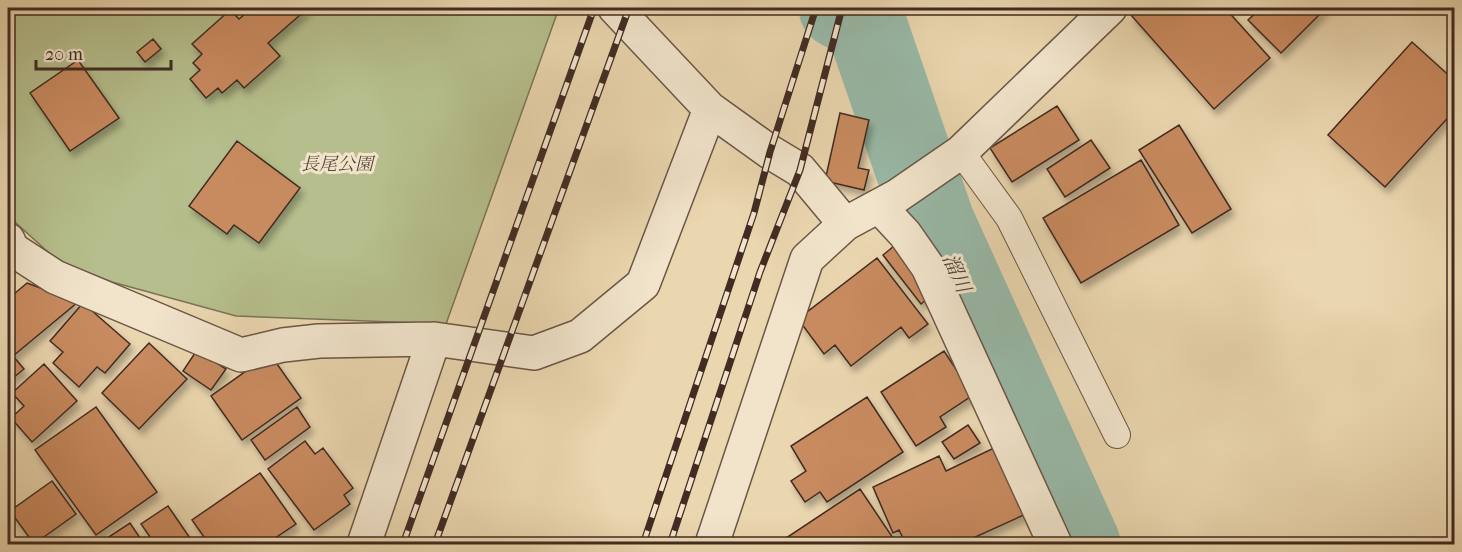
<svg xmlns="http://www.w3.org/2000/svg" width="1462" height="552" font-family="'IM FELL French Canon','Noto Serif JP',serif">
<style>
.green{fill:#b5be8c;stroke:#7b7458;stroke-width:1.5}
.lines{fill:none;stroke-linecap:round;stroke-linejoin:round}
.river{stroke:#98b9a7;stroke-width:81}
.building{fill:#c88a5e;stroke:#412b23;stroke-width:1.5;filter:url(#shadow)}
.service-casing{stroke:#6b5646;stroke-width:28}
.minor-casing{stroke:#6b5646;stroke-width:36}
.service{stroke:#f1e4cb;stroke-width:26}
.minor{stroke:#f1e4cb;stroke-width:33}
.rail-casing{stroke:#412b23;stroke-width:7}
.rail{stroke:#f1e4cb;stroke-width:4.5;stroke-dasharray:14;stroke-linecap:butt}
.labels{text-anchor:middle;stroke-width:6;stroke-linejoin:round;paint-order:stroke}
.park-label{font-size:18px;font-style:italic;fill:#584838;stroke:#f1e4cb}
.water-label{font-size:20px;font-style:italic;fill:#52473d;stroke:#f1e4cb}
</style>
<defs>
<filter id="shadow"><feDropShadow dx="3.5" dy="6" stdDeviation="3" flood-color="#0004"/></filter>
</defs>
<rect width="100%" height="100%" fill="#ead6af"/>
<filter id="stains"><feTurbulence type="fractalNoise" baseFrequency=".00333" numOctaves="4"/><feColorMatrix values="0 0 0 0 .2 0 0 0 0 .09 0 0 0 0 .02 0 0 0 .5 -.17"/></filter>
<radialGradient id="worn" r=".72"><stop offset=".6" stop-color="#630" stop-opacity="0"/><stop offset="1" stop-color="#630" stop-opacity=".3"/></radialGradient>
<path class="green" d="M8 8H559L446 324 236 316 112 282 58 261 16 223 8 211Z"/>
<g class="lines">
<path class="river" d="M839 8 865 21 934 222 1080 544"/>
</g>
<path class="building" d="M252 8H308L268 43 280 56 244 88 237 80 222 93 218 88 206 98 190 79 200 70 193 63 202 54 192 44 230 10 239 19Z
M1139 8H1225L1270 58 1214 109 1131 15Z
M1261 8H1326L1281 53 1248 20Z
M153 39 161 49 145 62 137 52Z
M1412 42 1454 80V111L1385 187 1328 135Z
M78 60 119 118 70 151 30 93Z
M1057 106 1079 140 1012 182 990 148Z
M840 113 869 120 858 168 869 170 864 190 825 181Z
M1179 125 1231 209 1192 233 1139 150Z
M1091 140 1110 168 1065 197 1047 169Z
M237 141 300 188 259 243 234 225 227 234 189 206Z
M1141 160 1179 225 1081 283 1043 218Z
M894 246 932 295 921 304 883 255Z
M877 258 928 324 909 338 901 327 851 366 835 345 824 354 798 319Z
M27 283 78 302 13 356 24 369 8 382V299Z
M83 303 130 344 105 373 97 367 79 387 53 363 63 352 50 341Z
M149 343 187 379 139 429 102 393Z
M197 350 226 369 211 390 183 371Z
M944 351 973 395 940 417 946 427 916 446 881 392Z
M270 354 301 398 242 440 211 396Z
M44 364 77 401 32 442 11 418 24 406 12 393Z
M867 397 903 452 827 502 820 492 805 502 791 481 806 471 791 446Z
M96 407 157 492 96 535 35 450Z
M297 407 310 427 265 460 251 440Z
M968 425 980 443 954 459 942 442Z
M305 441 315 454 323 448 353 488 344 495 350 504 314 530 268 469Z
M996 447 1026 514 960 544H929L927 540 916 544H906L899 530 893 533 873 487 939 456 946 471Z
M260 473 296 524 266 544H209L192 520Z
M52 481 76 514 34 544 10 511Z
M860 489 897 544H777Z
M168 506 194 544H155L141 524Z
M130 523 144 544H98Z"/>
<g class="lines">
<g class="service-casing">
<path id="service" d="M961 152 1009 218 1117 435"/>
</g>
<g class="minor-casing">
<path id="minor" d="M615 8 710 109 770 152 800 170 845 224
M879 206 905 234 928 267 1055 544
M8 240 12 249 55 277 241 355 283 345 319 341 434 339 534 353 580 336 643 284 710 109
M364 544 434 339
M712 544 807 259 845 224 897 196 961 152 1110 8"/>
</g>
<use href="#service" class="service"/>
<use href="#minor" class="minor"/>
<g class="rail-casing">
<path id="rail" d="M403 544 594 8
M435 544 629 8
M643 544 754 213 770 152 816 8
M670 544 760 272 800 170 842 8"/>
</g>
<use href="#rail" class="rail"/>
</g>
<g class="labels">
<g class="park-label">
<text x="337" y="170">長尾公園</text>
</g>
<g class="water-label">
<text transform="translate(957 273) rotate(66)" y="7">溜川</text>
</g>
</g>
<rect width="1462" height="552" fill="none" stroke="#ead6af" stroke-width="30"/>
<rect x="9" y="9" width="1444" height="534" fill="none" stroke="#412b23" stroke-width="3"/>
<rect x="15" y="15" width="1432" height="522" fill="none" stroke="#412b23" stroke-width="1.5"/>
<path d="M36 60v9h135v-9" fill="none" stroke="#412b23" stroke-width="3"/>
<text x="45" y="60" font-size="18" fill="#412b23" stroke="#f1e4cb" stroke-width="4.5" paint-order="stroke">20 m</text>
<rect width="100%" height="100%" filter="url(#stains)"/>
<rect width="100%" height="100%" fill="url(#worn)"/>
</svg>
